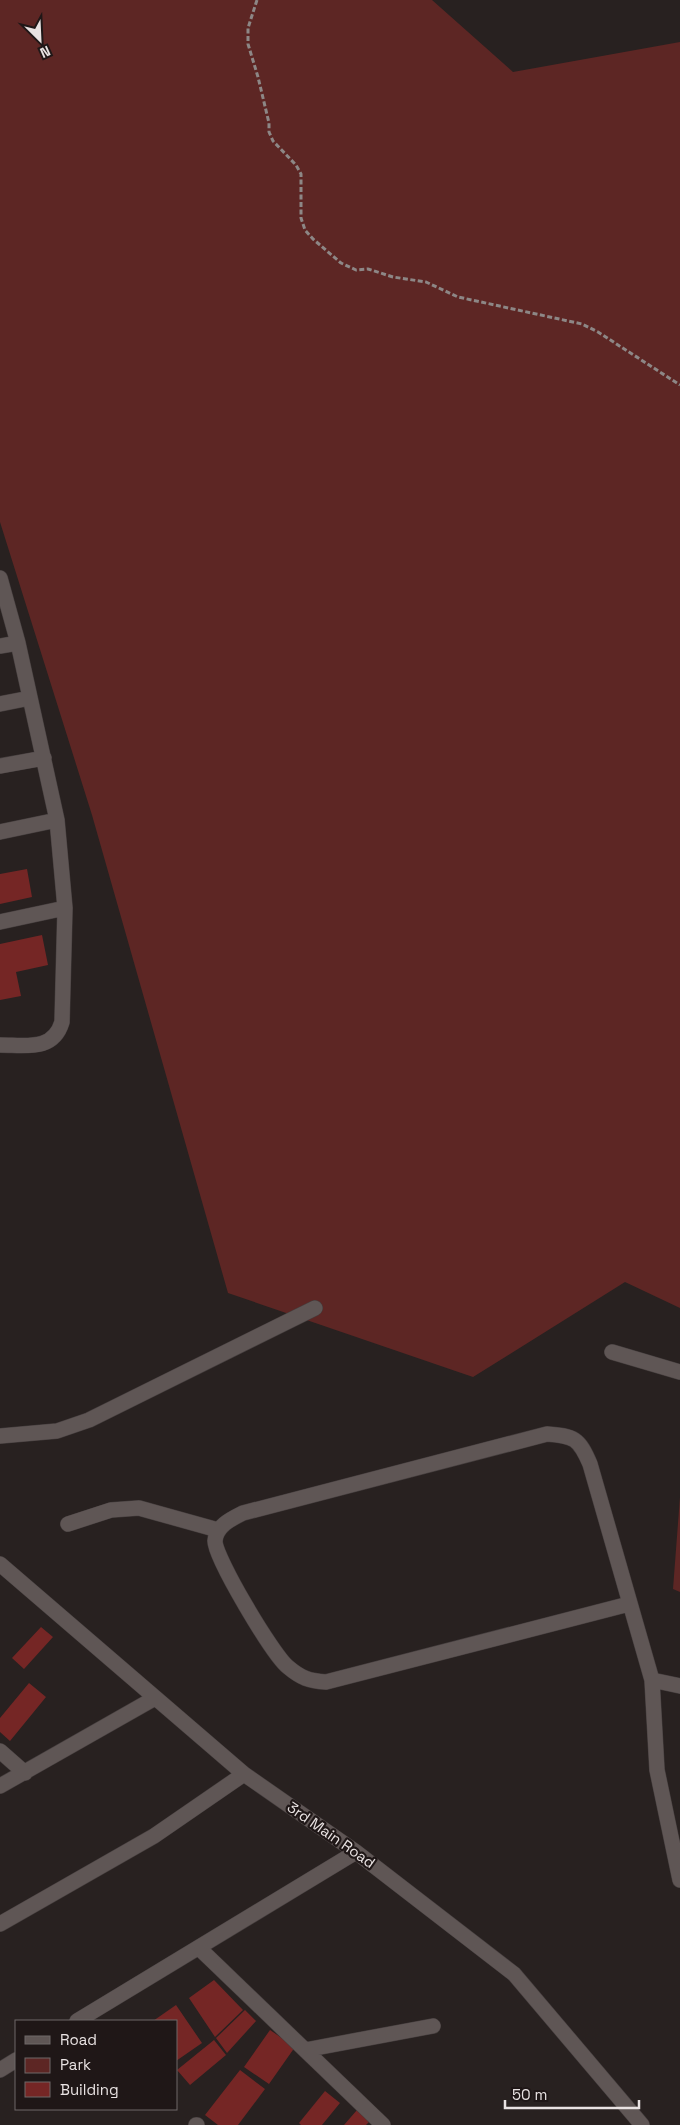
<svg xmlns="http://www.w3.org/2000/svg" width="680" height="2125" font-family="'Space Grotesk',sans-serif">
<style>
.green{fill:#5d2624}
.building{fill:#752625}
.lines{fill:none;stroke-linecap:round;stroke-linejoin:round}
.minor-casing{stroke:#453e3e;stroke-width:16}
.path{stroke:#8d8786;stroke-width:3;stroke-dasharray:5 2.5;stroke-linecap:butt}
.minor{stroke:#5f5655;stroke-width:15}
.labels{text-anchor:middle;stroke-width:4.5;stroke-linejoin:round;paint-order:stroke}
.street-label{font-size:15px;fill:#e8e2e2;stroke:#1f1717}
</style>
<rect width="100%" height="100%" fill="#282120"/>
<path class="green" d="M0 0H432L513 72 680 42V1308L625 1282 473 1377 228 1293 92 815 0 522Z
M680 1497V1592L673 1589Z"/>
<path class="building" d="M27 869 32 897 0 904V874Z
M42 935 48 965 16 972 21 996 0 1000V944Z
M41 1627 53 1637 24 1669 12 1658Z
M29 1683 46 1697 10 1741 0 1732V1718Z
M214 1980 243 2010 215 2037 189 1998Z
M176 2005 202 2043 176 2061V2021H153Z
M245 2010 256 2021 227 2053 216 2038Z
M270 2030 295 2047 269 2084 244 2067Z
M214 2040 226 2055 190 2085 177 2070Z
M240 2070 265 2089 238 2125H218L205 2115Z
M325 2091 340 2103 322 2125H301L299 2123Z
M357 2110 370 2121 366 2125H344Z"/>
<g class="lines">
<g class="minor-casing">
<path id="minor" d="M0 578 18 643 57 820 65 908 62 1022C53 1052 25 1045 0 1045
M0 646 18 643
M0 704 30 698
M0 766 44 758
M0 832 57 820
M0 922 65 908
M612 1352 680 1372
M0 1436 57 1431 89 1420 315 1308
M68 1524 111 1510 139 1508 218 1530
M0 1564 244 1774 356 1852 514 1974 642 2125
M629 1604 326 1682C309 1681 301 1678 288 1667 273 1655 215 1558 215 1541 216 1526 231 1519 243 1513L547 1434C574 1436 579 1438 590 1464L652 1680 657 1770 680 1880
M652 1680 680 1686
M0 1751 25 1773
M0 1786 155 1698
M0 1924 154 1836 244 1774
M199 1948 383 2125
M77 2021 356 1852
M305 2050 433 2026
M0 2070 16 2060
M196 2125H197"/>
</g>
<path class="path" d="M257 0 248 28V44L258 77 269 123V132L273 141 296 165 301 174V218L305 230 313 239 341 263 356 270 368 269 393 277 426 282 458 297 582 324 598 332 680 385"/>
<use href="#minor" class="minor"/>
</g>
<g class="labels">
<g class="street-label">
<text transform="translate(331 1835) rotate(35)" y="5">3rd Main Road</text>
</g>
</g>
<rect x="15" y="2020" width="162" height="90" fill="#1f1717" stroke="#6f6868"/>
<rect x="25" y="2036" width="25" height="8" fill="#5f5655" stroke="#6f6868"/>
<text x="60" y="2045" font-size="15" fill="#e8e2e2">Road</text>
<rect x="25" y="2058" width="25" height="15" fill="#5d2624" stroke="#6f6868"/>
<text x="60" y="2070" font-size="15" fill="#e8e2e2">Park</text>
<rect x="25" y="2082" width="25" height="15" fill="#752625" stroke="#6f6868"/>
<text x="60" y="2095" font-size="15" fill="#e8e2e2">Building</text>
<g transform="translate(40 40) rotate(156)" stroke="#1f1717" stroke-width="4" paint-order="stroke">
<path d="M0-4L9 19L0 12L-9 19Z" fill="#e8e2e2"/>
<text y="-8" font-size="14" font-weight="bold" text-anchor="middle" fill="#e8e2e2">N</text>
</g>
<path d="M505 2100v8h134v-8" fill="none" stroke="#e8e2e2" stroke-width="2.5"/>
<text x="512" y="2100" font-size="15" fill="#e8e2e2" stroke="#1f1717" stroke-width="4" paint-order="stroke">50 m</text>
</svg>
